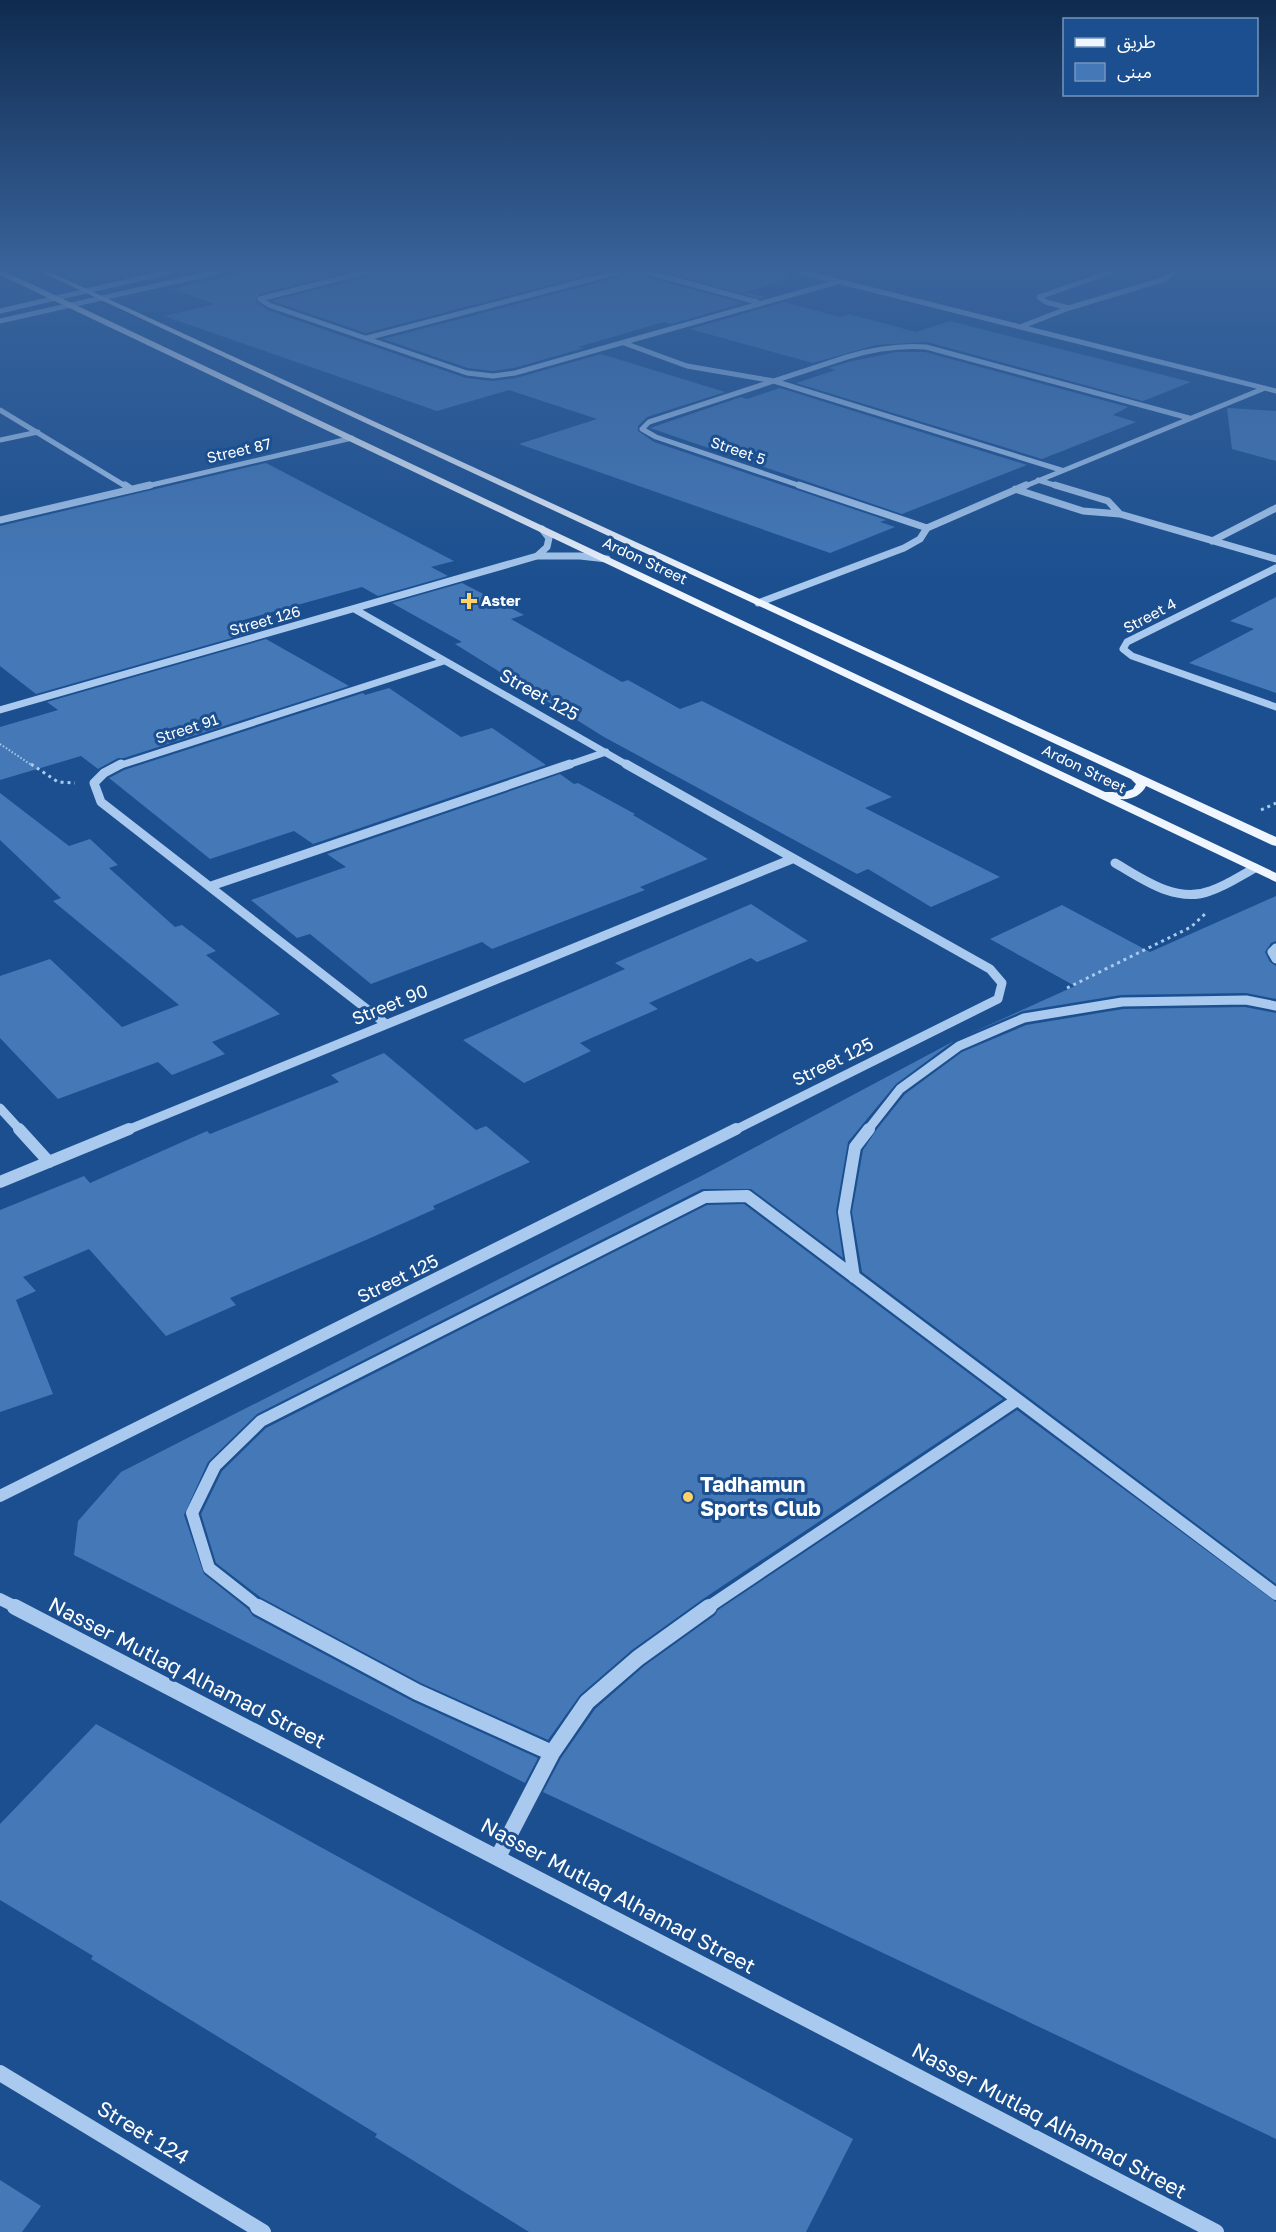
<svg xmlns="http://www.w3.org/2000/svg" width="1276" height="2232" font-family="'Golos Text','Noto Sans Arabic',sans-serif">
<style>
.building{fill:#4478b7}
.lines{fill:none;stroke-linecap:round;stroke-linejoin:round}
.path-far1{stroke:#a9c9ee;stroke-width:2;stroke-dasharray:1.5 2;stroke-linecap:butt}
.path{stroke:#a9c9ee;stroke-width:3;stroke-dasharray:3 4;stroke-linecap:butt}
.minor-far4{stroke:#a9c9ee;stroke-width:5}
.minor-far3{stroke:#a9c9ee;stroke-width:7}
.minor-far2{stroke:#a9c9ee;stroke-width:9}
.minor-far1{stroke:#a9c9ee;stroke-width:12}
.minor{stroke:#a9c9ee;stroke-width:16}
.major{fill:#f0f6ff;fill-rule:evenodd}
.poi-dot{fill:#ffd166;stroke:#1b4f8f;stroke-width:2}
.labels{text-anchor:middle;stroke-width:6;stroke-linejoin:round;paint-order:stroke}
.far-street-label{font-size:15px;fill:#fff;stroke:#1b4f8f}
.far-poi-label{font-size:15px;font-weight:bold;fill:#fff;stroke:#1b4f8f;text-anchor:start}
.street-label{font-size:18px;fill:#fff;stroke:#1b4f8f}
.near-poi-label{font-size:21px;font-weight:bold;fill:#fff;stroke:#1b4f8f;text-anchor:start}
.near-street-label{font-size:21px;fill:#fff;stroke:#1b4f8f}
</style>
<rect width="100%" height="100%" fill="#1b4f8f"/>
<path class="building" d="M247 272H344L259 294 255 301 267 310 466 378 493 381 516 378 601 354 725 392 647 417 638 426V431L654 442 886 520 880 522 895 527 830 553 519 444 597 419 509 390 437 411 164 316 215 304 173 289Z
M370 272H598L366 333 272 301 366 277Z
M623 272H642L646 277 743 303 672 324 664 322 578 347 584 348 514 368 493 371 468 368 383 339 619 277Z
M667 272H787L788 280 745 292 765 297 760 299Z
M784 302 840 317 849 314 916 332 950 321 1191 382 1143 401 927 342 876 345 813 363 690 329Z
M896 352H925L1128 407 1113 415 1136 422 1042 459 796 383 836 370 829 368 848 362Z
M780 388 1027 465 902 514 650 428 741 397 747 399Z
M1229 408 1276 411V461L1232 449 1227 409Z
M266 463 454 561 431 567 448 576 378 596 362 587 236 622 253 632 36 694 0 666V526Z
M462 583 524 615 511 619 622 682 628 680 680 709 702 701 892 797 865 808 1000 877 931 907 868 869 857 874 604 737 455 644 462 642 392 603Z
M1276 597V693L1189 663 1254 629 1230 621Z
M266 639 349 686 124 758H118L98 769 81 756 0 780V727L58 710 47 702Z
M389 688 461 737 492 728 546 765 313 844 294 831 210 859 109 778 124 770 363 693 365 695Z
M560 774 574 784 578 783 635 814 633 815 708 859 640 887 645 890 492 949 482 942 371 984 310 934 297 938 251 900 346 867 327 854Z
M0 793 69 846 90 839 118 865 109 868 175 927 182 925 216 951 206 955 280 1014 212 1042 225 1054 172 1075 158 1062 58 1099 0 1038V976L50 959 122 1027 179 1005 53 901 61 898 0 840Z
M1276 896V941L1271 943 1265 952 1270 962 1276 966V999L1246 993 1121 995 1023 1011 967 1035 1075 986 990 939 1062 905 1150 952Z
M751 904 808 941 757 962 751 958 649 1003 658 1009 580 1043 591 1051 524 1083 463 1040 625 969 615 963Z
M1245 1007 1276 1013V1584L862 1272 852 1212 863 1150 877 1129 905 1094 962 1052 1026 1025 1123 1009Z
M954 1041 896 1084 848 1142 836 1211 843 1258 751 1189H702L257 1414 208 1462 184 1515 204 1574 248 1609 253 1616 412 1701 538 1758 525 1783 74 1555 78 1521 121 1472 705 1174Z
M384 1053 476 1130 486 1126 530 1162 433 1206 435 1209 366 1240 230 1298 236 1305 166 1336 89 1249 23 1277 36 1291 16 1300 53 1394 0 1412V1210L84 1176 90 1183 207 1131 210 1134 339 1082 331 1075Z
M744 1204 1003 1399 703 1599 632 1650 580 1695 548 1740 421 1683 260 1597 216 1563 201 1514 222 1471 266 1428 707 1205Z
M1017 1410 1276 1602V2139L543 1792 561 1758 595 1709 644 1666 715 1615 718 1610Z
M96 1724 853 2139 806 2232H529L375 2137 377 2134 91 1959 93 1956 0 1900V1824Z
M0 2180 41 2206 22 2232H0Z"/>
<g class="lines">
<path class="path-far1" d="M0 744 33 766"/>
<path class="path" d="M31 764 58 782 75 783
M1261 810 1276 803
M1067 988 1191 927 1205 914"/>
<path class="minor-far4" d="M647 272 757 302
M801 272 1276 391
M260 299 269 305 467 373 493 376 515 373 837 282
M260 299 365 272
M1069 308 1046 302 1039 297 1111 272
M0 311 168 272
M0 321 217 272
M1020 327 1069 308 1165 279 1174 272
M367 338 618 272
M624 343 687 366 774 381 1061 470
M0 410 127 487
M0 440 38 432
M1038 480 1060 487
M143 487 352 438
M804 487 656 437 642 429 649 422 847 357C874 349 898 345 926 347L1189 418
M1023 487 1265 388"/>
<path class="minor-far3" d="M125 485 131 489
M799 485 927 528
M1055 485 1108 501 1120 514
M1015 489 1083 511 1120 514 1276 559
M0 520 150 485
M1212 541 1276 508
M537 556 547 547 549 538 542 529
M1276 568 1127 642 1123 649 1132 656 1276 707
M758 603 904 548 920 539 927 528 1026 485
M356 610 629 766
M0 710 537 556H580L607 559
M118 766 444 661
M565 766 606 752"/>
<path class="minor-far2" d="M121 764 104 773 94 783 101 802 386 1024
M626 764 990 969 1002 983 998 999 733 1131
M1115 863C1143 879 1176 904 1210 891 1226 886 1240 876 1255 868
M211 886 570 764
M1276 948 1272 952 1276 959
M0 1108 21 1131
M125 1131 792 859
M867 1131 900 1089 959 1046 1024 1018 1122 1002 1246 1000 1276 1006"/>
<path class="minor-far1" d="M19 1129 49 1162
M0 1182 129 1129
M854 1277 844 1212 855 1147 869 1129
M0 1496 736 1129
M0 1599 18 1608
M260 1608 209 1568 192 1513 215 1466 261 1421 705 1197 747 1196 1276 1594
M707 1608 1017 1400"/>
<path class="minor" d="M15 1607 1216 2232
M258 1607 417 1692 552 1753
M498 1857 552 1753 587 1702 638 1658 709 1607
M0 2073 263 2232"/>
<path class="major" d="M0 272H6L1105 792H1125L1133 789 1136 784 1131 779 41 272H50L1276 837V846L1272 845 1146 786C1141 796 1131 800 1120 799L1276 873V882L0 275Z"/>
</g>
<linearGradient id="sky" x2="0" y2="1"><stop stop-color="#0f2b4f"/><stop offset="0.46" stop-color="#39639b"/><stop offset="1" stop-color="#39639b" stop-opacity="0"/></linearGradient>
<rect width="1276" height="585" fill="url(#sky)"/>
<g class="poi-dot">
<path d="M466 592h6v6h6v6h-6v6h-6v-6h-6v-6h6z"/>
<circle cx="688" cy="1497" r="6"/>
</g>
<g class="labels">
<g class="far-street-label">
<text transform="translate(239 451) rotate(-13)" y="5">Street 87</text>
<text transform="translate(738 451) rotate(19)" y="5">Street 5</text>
<text transform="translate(645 561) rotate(25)" y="5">Ardon Street</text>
<text transform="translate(1150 616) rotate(-28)" y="5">Street 4</text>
<text transform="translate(265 621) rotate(-16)" y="5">Street 126</text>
<text transform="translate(187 729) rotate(-18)" y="5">Street 91</text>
<text transform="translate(1084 769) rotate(26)" y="5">Ardon Street</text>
</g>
<g class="far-poi-label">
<text x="481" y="606">Aster</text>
</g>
<g class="street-label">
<text transform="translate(539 695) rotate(29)" y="6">Street 125</text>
<text transform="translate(390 1005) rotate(-22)" y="6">Street 90</text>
<text transform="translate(833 1062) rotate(-26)" y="6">Street 125</text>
<text transform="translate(398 1279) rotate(-26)" y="6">Street 125</text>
</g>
<g class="near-poi-label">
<text x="700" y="1492">Tadhamun<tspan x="700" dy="24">Sports Club</tspan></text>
</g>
<g class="near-street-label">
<text transform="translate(187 1673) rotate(27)" y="7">Nasser Mutlaq Alhamad Street</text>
<text transform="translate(618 1896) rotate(28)" y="7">Nasser Mutlaq Alhamad Street</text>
<text transform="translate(1049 2121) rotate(28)" y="7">Nasser Mutlaq Alhamad Street</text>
<text transform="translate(143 2133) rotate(31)" y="7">Street 124</text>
</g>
</g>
<rect x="1063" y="18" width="195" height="78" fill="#1b4f8f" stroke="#7695bc" stroke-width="1.5"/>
<rect x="1075" y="38" width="30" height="9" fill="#f0f6ff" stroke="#7695bc" stroke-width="1.5"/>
<text x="1117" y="48" font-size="18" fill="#ffffff">طريق</text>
<rect x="1075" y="63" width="30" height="18" fill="#4478b7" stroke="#7695bc" stroke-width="1.5"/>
<text x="1117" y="78" font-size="18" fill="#ffffff">مبنى</text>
</svg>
